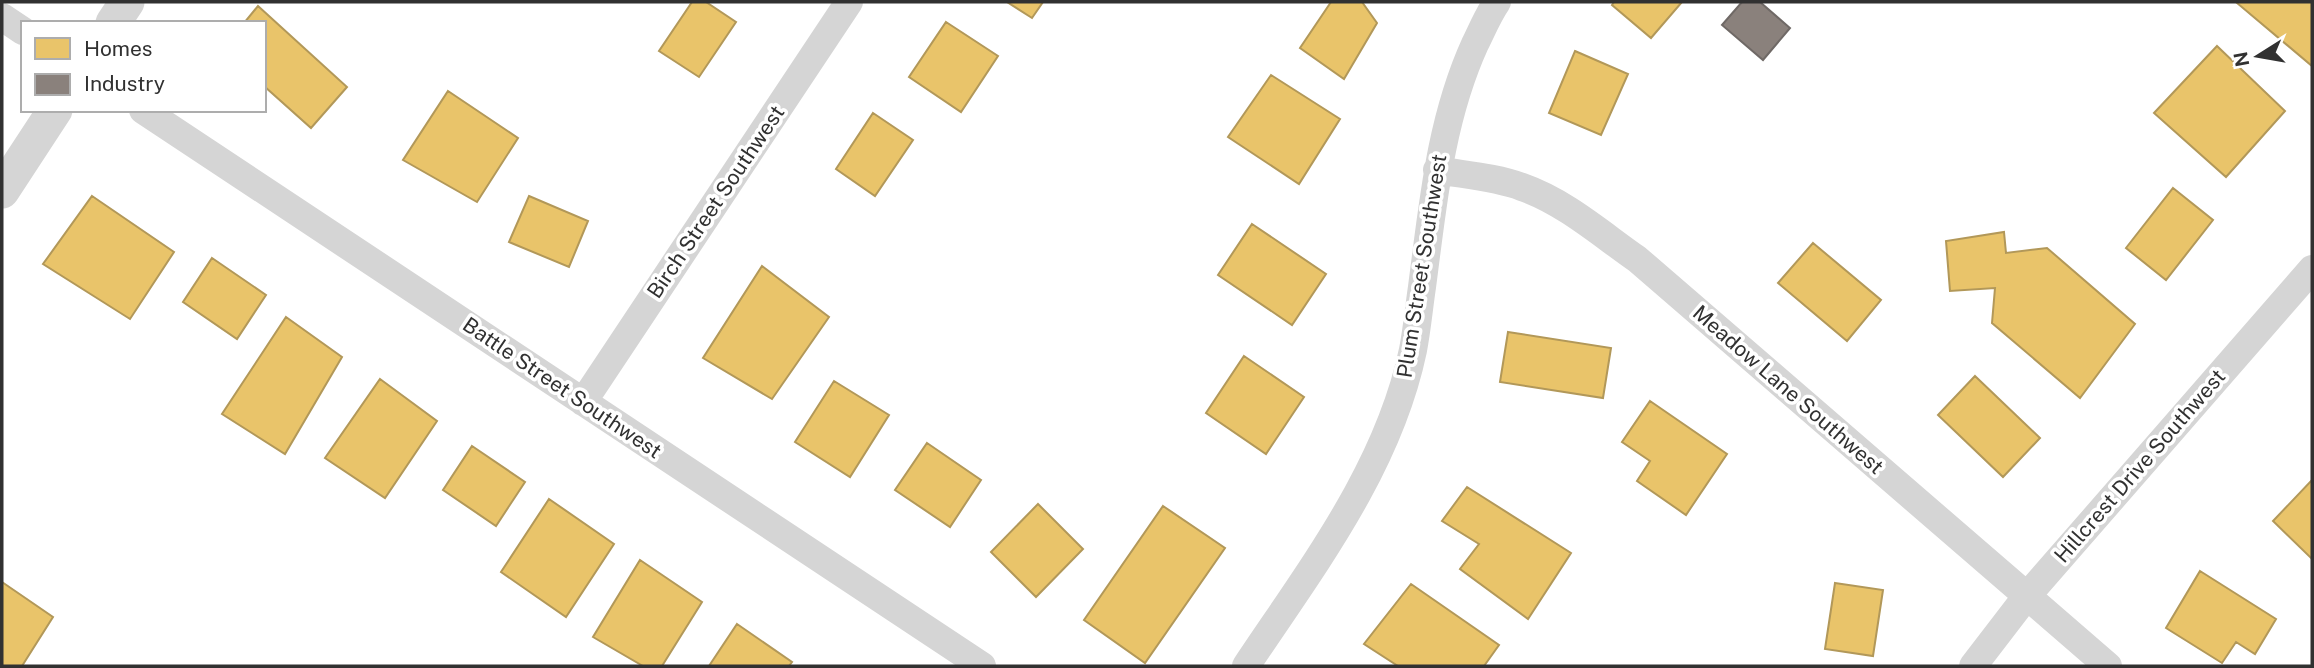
<svg xmlns="http://www.w3.org/2000/svg" width="2314" height="668" font-family="'Public Sans',sans-serif">
<style>
.homes{fill:#e9c46a;stroke:#b29859;stroke-width:2}
.industry{fill:#8a817c;stroke:#6f6966;stroke-width:2}
.lines{fill:none;stroke-linecap:round;stroke-linejoin:round}
.minor{stroke:#d5d5d5;stroke-width:28}
.tertiary{stroke:#d5d5d5;stroke-width:35}
.labels{text-anchor:middle;stroke-width:7;stroke-linejoin:round;paint-order:stroke}
.street-label{font-size:21px;fill:#313131;stroke:#fff}
</style>
<rect width="100%" height="100%" fill="#fff"/>
<path class="homes" d="M692 2H706L736 22 699 77 659 51Z
M1007 2H1043L1032 18Z
M1331 2H1362L1377 23 1344 79 1300 48Z
M1614 2H1682L1651 38 1612 5Z
M2238 2H2312V66L2237 3Z
M258 6 347 87 311 128 264 86V23H244Z
M946 22 998 56 961 112 909 77Z
M2217 46 2285 111 2226 177 2154 113Z
M1575 51 1628 74 1601 135 1549 113Z
M1271 75 1340 119 1299 184 1228 137Z
M448 91 518 138 477 202 403 160Z
M873 113 913 140 875 196 836 169Z
M2173 188 2213 220 2166 280 2126 248Z
M92 196 174 252 130 319 43 264Z
M529 196 588 221 569 267 509 242Z
M1252 224 1326 274 1292 325 1218 275Z
M2004 232 2006 253 2047 248 2135 324 2080 398 1992 323 1995 288 1950 291 1946 241Z
M1813 243 1881 300 1847 341 1778 283Z
M212 258 266 295 237 339 183 302Z
M762 266 829 317 772 399 703 358Z
M286 317 342 357 285 454 222 414Z
M1508 332 1611 348 1603 398 1500 382Z
M1244 356 1304 397 1266 454 1206 413Z
M1975 376 2040 438 2003 477 1938 415Z
M380 379 437 421 385 498 325 458Z
M834 381 889 415 850 477 795 442Z
M1650 401 1727 454 1686 515 1637 481 1650 461 1622 442Z
M927 443 981 480 950 527 895 490Z
M472 446 525 482 496 526 443 490Z
M2312 480V559L2273 521Z
M1467 487 1571 553 1528 619 1460 569 1479 544 1442 521Z
M549 499 614 544 566 617 501 572Z
M1038 504 1083 549 1036 597 991 552Z
M1163 506 1225 548 1145 663 1084 620Z
M640 560 702 602 662 666H643L593 637Z
M2200 571 2276 619 2255 654 2236 642 2222 663 2166 628Z
M2 582 53 617 22 666H2Z
M1835 583 1883 590 1873 656 1825 649Z
M1411 584 1499 645 1484 666H1398L1364 644Z
M737 624 792 662 789 666H709Z"/>
<path class="industry" d="M1742 2H1760L1790 28 1763 60 1722 25Z"/>
<g class="lines">
<path class="minor" d="M2 17 23 31
M143 110 982 666
M1437 170C1465 175 1495 177 1522 187 1565 202 1601 234 1637 259L2108 666
M583 402 849 2
M1246 666C1312 567 1388 469 1413 350 1417 329 1419 307 1422 287 1433 204 1440 121 1475 44 1482 30 1488 15 1497 2
M1973 666 2026 597 2312 269"/>
<path class="tertiary" d="M113 23 127 2
M2 191 55 110"/>
</g>
<g class="labels">
<g class="street-label">
<text transform="translate(716 202) rotate(-56)" y="7">Birch Street Southwest</text>
<text transform="translate(1422 266) rotate(-81)" y="7">Plum Street Southwest</text>
<text transform="translate(562 388) rotate(34)" y="7">Battle Street Southwest</text>
<text transform="translate(1788 390) rotate(41)" y="7">Meadow Lane Southwest</text>
<text transform="translate(2140 466) rotate(-49)" y="7">Hillcrest Drive Southwest</text>
</g>
</g>
<rect width="2314" height="668" fill="none" stroke="#313131" stroke-width="7"/>
<rect x="21" y="21" width="245" height="91" fill="#ffffff" stroke="#adadad" stroke-width="2"/>
<rect x="35" y="38" width="35" height="21" fill="#e9c46a" stroke="#adadad" stroke-width="2"/>
<text x="84" y="56" font-size="21" fill="#313131">Homes</text>
<rect x="35" y="74" width="35" height="21" fill="#8a817c" stroke="#adadad" stroke-width="2"/>
<text x="84" y="91" font-size="21" fill="#313131">Industry</text>
<g transform="translate(2258 56) rotate(259)" stroke="#ffffff" stroke-width="5" paint-order="stroke">
<path d="M0-5L12 26L0 18L-12 26Z" fill="#313131"/>
<text y="-10" font-size="19" font-weight="bold" text-anchor="middle" fill="#313131">N</text>
</g>
</svg>
